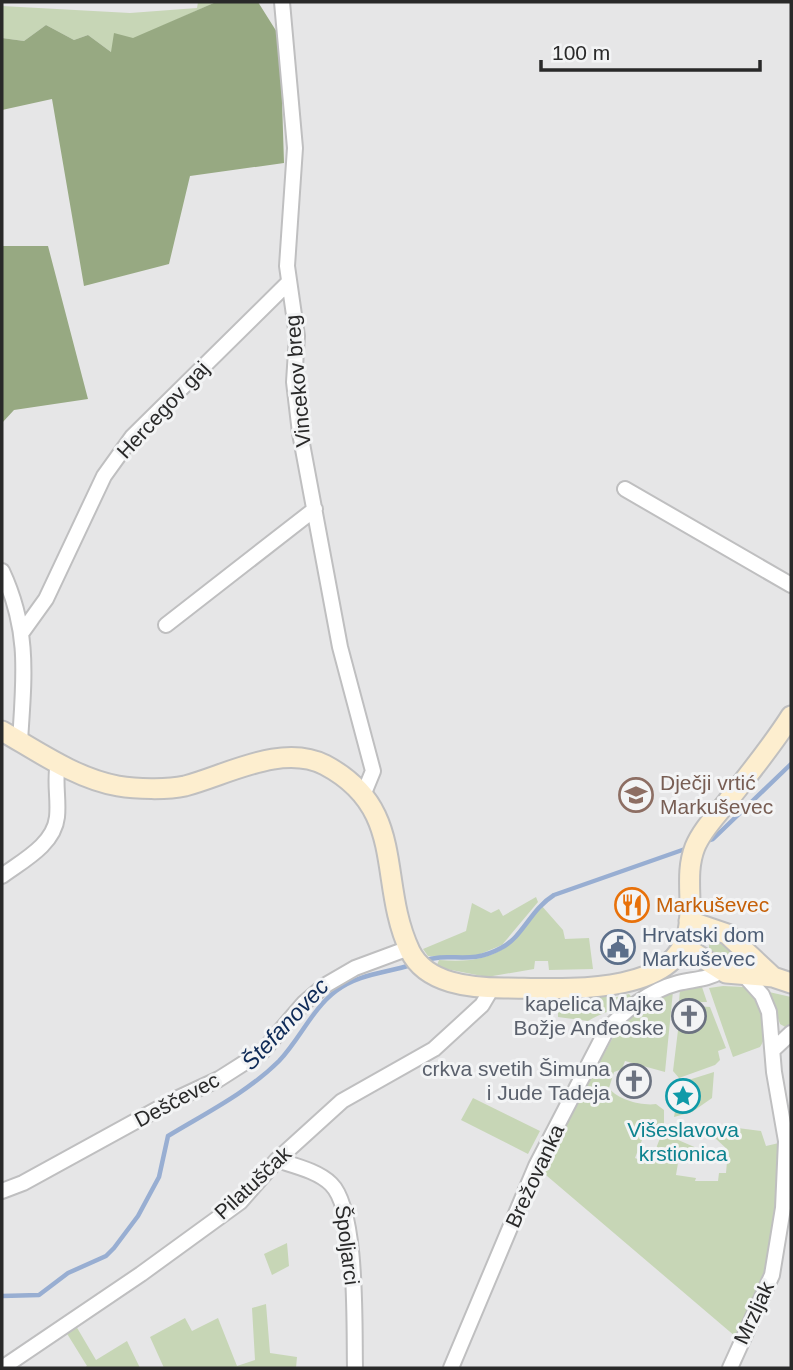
<svg xmlns="http://www.w3.org/2000/svg" width="793" height="1370" font-family="Arial,sans-serif">
<style>
.green{fill:#c7d6b6}
.forest{fill:#97a982}
.lines{fill:none;stroke-linecap:round;stroke-linejoin:round}
.stream{stroke:#98aed2;stroke-width:4.5}
.street-casing{stroke:#bfbfc0;stroke-width:18}
.secondary-casing{stroke:#bfbfc0;stroke-width:23}
.street{stroke:#fff;stroke-width:14}
.secondary{stroke:#fdeecf;stroke-width:19}
.labels{text-anchor:middle;stroke-width:6;stroke-linejoin:round;paint-order:stroke}
.street-label{font-size:21px;fill:#292929;stroke:#f3f4f5}
.education-label{font-size:21px;fill:#785e54;stroke:#f3f4f5;text-anchor:start}
.food-label{font-size:21px;fill:#c56008;stroke:#f3f4f5;text-anchor:start}
.service-label{font-size:21px;fill:#4e5e75;stroke:#f3f4f5;text-anchor:start}
.worship-label{font-size:21px;fill:#5b616d;stroke:#f3f4f5;text-anchor:end}
.culture-label{font-size:21px;fill:#0d838f;stroke:#f3f4f5}
.water-label{font-size:23px;font-style:italic;fill:#0e2a57;stroke:#f3f4f5}
</style>
<rect width="100%" height="100%" fill="#e6e6e7"/>
<path class="green" d="M198 2H216L133 39 111 52 88 35 74 40 46 25 24 41 2 38V6L130 13 197 8Z
M536 897 538 902 502 945 473 957 428 956 423 949 466 931 472 903 491 913 499 909 503 916Z
M541 905 563 930 565 939 589 938 593 969 549 970 548 961H535L534 969 487 977 436 967 439 960C470 963 501 959 521 932 528 923 533 913 541 905Z
M716 938 731 951 733 959 727 965 709 948V943Z
M723 986 744 987C762 997 772 1029 760 1047L733 1057 709 988Z
M702 987 707 1002H679L680 989Z
M673 991 665 1072 625 1061 622 1069 614 1072 609 1088C618 1100 642 1106 656 1104L664 1110V1128L649 1122 635 1158 650 1164 662 1133 699 1149 698 1154 680 1151 676 1175 696 1178 695 1181H718L719 1173H726L728 1150 715 1138 714 1125 761 1131 766 1146 779 1143 781 1160 765 1278 736 1337 540 1170 617 1030 640 1010Z
M769 992 791 997V1024L787 1028 780 1024Z
M629 994 633 999C618 1009 603 1012 588 1021L558 1017V1011L541 1007 539 999 601 995 613 998Z
M681 1006 682 1026 691 1033 697 1027 696 1006 710 1007 726 1048 718 1051 720 1060 715 1065 679 1078 673 1071Z
M714 1072 712 1098 692 1112 674 1117 677 1098 686 1102 689 1097 687 1092 677 1091 679 1083Z
M473 1098 540 1131 528 1154 461 1120Z
M287 1243 289 1266 272 1275 264 1254Z
M266 1304 270 1353 297 1357 296 1368H164L150 1337 185 1318 192 1331 218 1318 237 1366 255 1360 252 1308Z
M76 1326 96 1360 127 1341 140 1368H84L87 1366 66 1332Z"/>
<path class="forest" d="M216 2H258L280 37 284 163 190 176 169 264 84 286 52 99 2 110V38L24 41 46 25 74 40 88 35 111 52 114 33 133 38Z
M2 246H48L88 399 14 410 2 423Z"/>
<g class="lines">
<path class="stream" d="M706 841 713 839 791 764
M423 961C451 951 468 966 501 948 523 937 530 910 554 895L688 848
M2 1296 39 1295 68 1273 106 1256 114 1248 138 1216 159 1177 168 1136C206 1113 248 1092 279 1061 300 1039 312 1009 336 991 358 974 386 973 411 965"/>
<g class="street-casing">
<path id="street" d="M282 2 295 148 287 266 297 336 294 382 300 433 340 647 373 771 364 793
M625 489 791 585
M2 571C30 631 24 677 20 741
M166 625 315 509
M23 631 46 599 104 476 132 437 289 282
M2 876C22 861 54 845 57 817 59 798 54 782 58 762
M774 1049 791 1033
M277 1160C295 1166 318 1171 331 1184 358 1210 354 1328 355 1368
M2 1191 23 1183 176 1099 219 1079 263 1051 304 1003 324 986 355 968 409 948
M2 1368 141 1274 240 1202 277 1160 342 1101 434 1049 482 1005 492 988
M451 1368 536 1166 605 1033C622 1011 651 990 678 983 694 979 707 980 721 971
M730 1368 772 1275 783 1208 786 1141 774 1072 769 1012 762 995 744 975"/>
</g>
<g class="secondary-casing">
<path id="secondary" d="M2 731C37 751 77 779 118 786 136 789 167 790 185 786 227 775 282 743 325 765 408 809 377 881 410 951 426 984 471 988 504 988 555 988 675 999 688 931 694 903 684 875 695 847 702 830 716 816 727 802 749 774 772 746 791 716
M689 921 727 934 773 977
M682 945 726 973 773 977 791 983"/>
</g>
<use href="#street" class="street"/>
<use href="#secondary" class="secondary"/>
</g>
<defs>
<g id="school-ring" transform="scale(1.75)"><circle r="9.5" fill="#f3f4f5" stroke="#8d6e63" stroke-width="1.5"/><path d="M0-5L7-2L0 1L-7-2ZM-4 1L0 2.5L4 1V4Q0 6-4 4Z" fill="#8d6e63"/></g>
<g id="restaurant-ring" transform="scale(1.75)"><circle r="9.5" fill="#f3f4f5" stroke="#e8710a" stroke-width="1.5"/><path d="M-5-6h1v4h1v-4h1v4h1v-4h1v5L-1.5 .5V6h-2V.5L-5-1ZM5-6V6H3V1.5H1.5Q1.5-4 5-6Z" fill="#e8710a"/></g>
<g id="civic-ring" transform="scale(1.75)"><circle r="9.5" fill="#f3f4f5" stroke="#5c6f8a" stroke-width="1.5"/><path d="M-.6-6.5H3V-4.5H.6V-3L4-1V1h2V6H-6V1h2V-1L-.6-3ZM-1.2 2.5V6h2.4V2.5Z" fill="#5c6f8a"/></g>
<g id="church-ring" transform="scale(1.75)"><circle r="9.5" fill="#f3f4f5" stroke="#6b7280" stroke-width="1.5"/><path d="M-1.2-6h2.4v3.5h3.3v2.4h-3.3V6h-2.4V-.1h-3.3v-2.4h3.3Z" fill="#6b7280"/></g>
<g id="sight-ring" transform="scale(1.75)"><circle r="9.5" fill="#f3f4f5" stroke="#0f9aa8" stroke-width="1.5"/><path d="M0-6L1.8-2.2L6-1.7L2.9 1.2L3.7 5.4L0 3.3L-3.7 5.4L-2.9 1.2L-6-1.7L-1.8-2.2Z" fill="#0f9aa8"/></g>
</defs>
<g fill-rule="evenodd">
<use href="#school-ring" x="636" y="795"/>
<use href="#restaurant-ring" x="632" y="905"/>
<use href="#civic-ring" x="618" y="947"/>
<use href="#church-ring" x="689" y="1016"/>
<use href="#church-ring" x="634" y="1081"/>
<use href="#sight-ring" x="683" y="1096"/>
</g>
<g class="labels">
<g class="street-label">
<text transform="translate(298 381) rotate(-95)" y="7">Vincekov breg</text>
<text transform="translate(163 410) rotate(-47)" y="7">Hercegov gaj</text>
<text transform="translate(177 1100) rotate(-28)" y="7">Deščevec</text>
<text transform="translate(535 1176) rotate(-65)" y="7">Brežovanka</text>
<text transform="translate(253 1183) rotate(-43)" y="7">Pilatuščak</text>
<text transform="translate(347 1245) rotate(83)" y="7">Špoljarci</text>
<text transform="translate(754 1313) rotate(-65)" y="7">Mrzljak</text>
</g>
<g class="education-label">
<text x="660" y="790">Dječji vrtić<tspan x="660" dy="24">Markuševec</tspan></text>
</g>
<g class="food-label">
<text x="656" y="912">Markuševec</text>
</g>
<g class="service-label">
<text x="642" y="942">Hrvatski dom<tspan x="642" dy="24">Markuševec</tspan></text>
</g>
<g class="worship-label">
<text x="664" y="1011">kapelica Majke<tspan x="664" dy="24">Božje Anđeoske</tspan></text>
<text x="610" y="1076">crkva svetih Šimuna<tspan x="610" dy="24">i Jude Tadeja</tspan></text>
</g>
<g class="culture-label">
<text x="683" y="1137">Višeslavova<tspan x="683" dy="24">krstionica</tspan></text>
</g>
<g class="water-label">
<text transform="translate(285 1024) rotate(-47)" y="8">Štefanovec</text>
</g>
</g>
<rect width="793" height="1370" fill="none" stroke="#292929" stroke-width="7"/>
<path d="M541 60v10h219v-10" fill="none" stroke="#292929" stroke-width="3.5"/>
<text x="552" y="60" font-size="21" fill="#292929" stroke="#f3f4f5" stroke-width="5" paint-order="stroke">100 m</text>
</svg>
